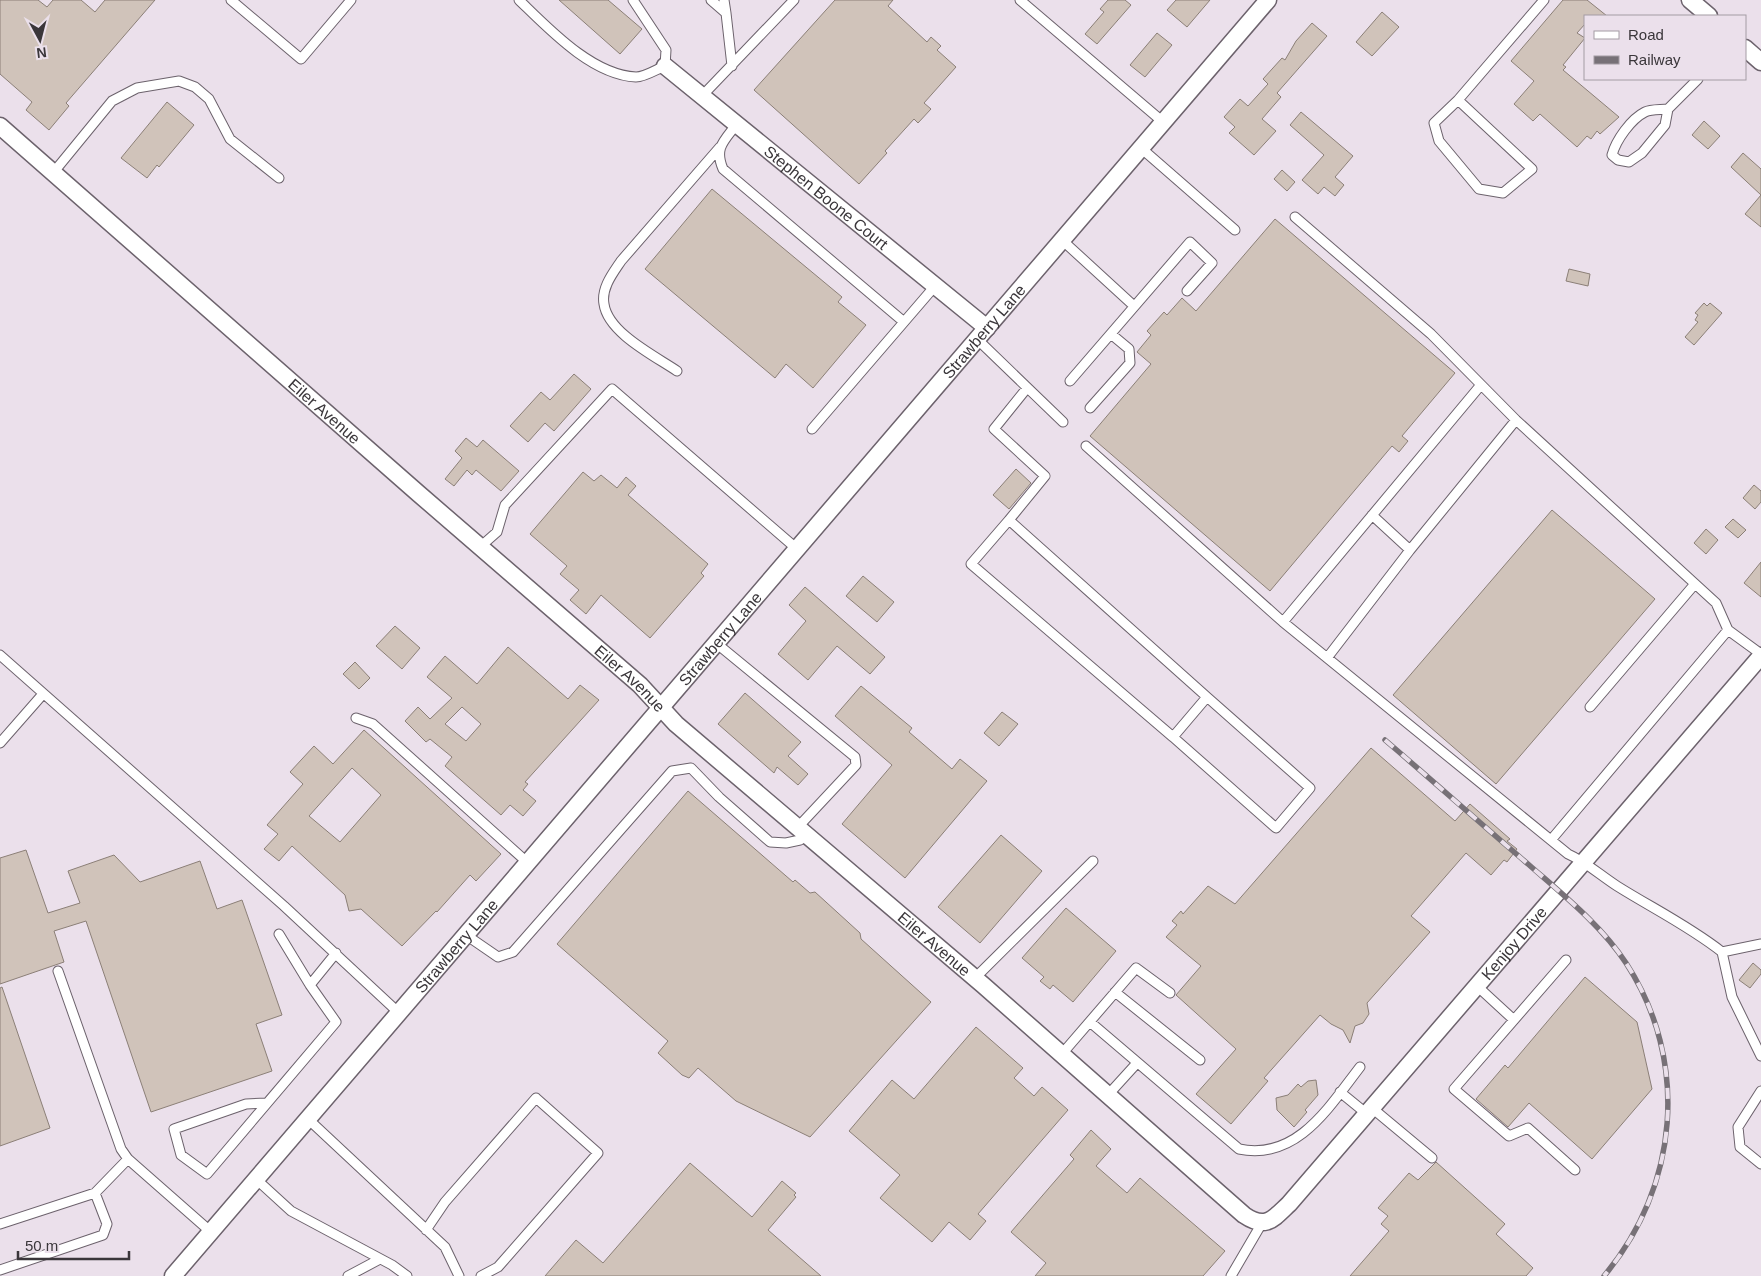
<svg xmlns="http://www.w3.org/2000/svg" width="1761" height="1276" font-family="Arial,sans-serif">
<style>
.building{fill:#d0c3ba;stroke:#8b7f77;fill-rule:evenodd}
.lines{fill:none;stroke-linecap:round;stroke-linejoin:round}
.service-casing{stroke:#6c626c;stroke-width:11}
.minor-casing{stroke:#6c626c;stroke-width:19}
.service{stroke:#fff;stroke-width:9}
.minor{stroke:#fff;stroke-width:16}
.rail-casing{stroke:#777177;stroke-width:5.5}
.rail{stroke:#ebe0eb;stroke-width:4;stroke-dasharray:11;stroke-linecap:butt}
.labels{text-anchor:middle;stroke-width:4;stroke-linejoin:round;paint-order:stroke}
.street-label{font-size:16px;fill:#3a363a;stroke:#ebe0eb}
</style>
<rect width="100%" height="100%" fill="#ebe0eb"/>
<path class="building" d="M0 0H38L47 7 53 0H81L95 12 105 0H155L66 103 69 106 49 130 26 110 32 102 0 74Z
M559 0H608L642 29 620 54Z
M835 0H893L888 6 927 42 931 37 941 46 937 50 956 67 924 103 931 109 918 123 914 119 885 151 887 153 859 184 754 90Z
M1108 0H1125L1131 5 1097 44 1085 34 1104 12 1100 9Z
M1176 0H1210L1187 27 1167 10Z
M1563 0H1587L1607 16H1585V24L1577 33 1585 38 1563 65 1566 67 1563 70 1619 117 1600 134 1597 131 1591 139 1587 136 1577 147 1540 114 1533 121 1514 104 1534 81 1511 61Z
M1382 12 1399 27 1372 56 1356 42Z
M1312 23 1327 36 1277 93 1281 97 1262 119 1276 131 1254 155 1229 133 1235 127 1224 117 1240 99 1248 106 1268 84 1263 79 1282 58 1285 60 1296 41Z
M1157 33 1172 45 1145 77 1130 65Z
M167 102 194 125 159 167 157 165 147 178 121 158Z
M1301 112 1353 156 1335 177 1344 185 1335 196 1324 187 1318 194 1302 180 1324 155 1290 125Z
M1704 121 1720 136 1708 149 1692 135Z
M1743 153 1761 169V195L1731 167Z
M1282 170 1295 182 1287 191 1274 179Z
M712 189 842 297 838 302 866 325 813 388 786 364 775 378 645 269Z
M1761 195V227L1745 214Z
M1275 219 1455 373 1402 436 1408 441 1399 452 1392 446 1270 591 1090 436 1151 364 1137 352 1151 335 1147 331 1164 312 1167 315 1182 298 1196 311Z
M1569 269 1590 274 1588 286 1566 281Z
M1704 303 1707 306 1710 303 1722 313 1694 345 1685 337 1698 322 1695 320 1698 315 1695 313Z
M574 374 591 389 554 431 545 423 528 442 510 426 541 392 550 400Z
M466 438 477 447 483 440 519 471 501 491 476 470 472 475 467 470 454 486 445 479 462 458 455 451Z
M1016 469 1031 483 1009 509 993 495Z
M583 472 594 481 601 475 617 488 626 477 636 486 628 495 708 564 701 573 704 576 650 638 601 595 586 614 570 600 579 590 560 574 567 566 530 534Z
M1754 485 1761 491V502L1755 509 1743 498Z
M1552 510 1655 599 1496 784 1393 695Z
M1733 519 1746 530 1738 538 1725 527Z
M1706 529 1718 540 1706 554 1694 543Z
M1761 562V597L1744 583Z
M863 576 894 602 877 622 846 596Z
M805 587 885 657 870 674 837 646 808 680 778 654 806 621 789 605Z
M395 626 420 648 402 669 376 646Z
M508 647 568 699 580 685 599 700 525 782 528 784 523 790 536 801 523 816 510 805 501 815 445 766 452 757 430 739 426 742 405 721 418 707 430 719 452 698 427 677 445 656 477 684ZM462 707 481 724 466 741 445 724Z
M355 662 370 678 359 689 343 674Z
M861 686 912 728 909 732 952 769 960 759 987 781 905 878 842 824 892 765 835 716Z
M745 693 801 742 788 756 808 774 798 785 777 767 774 773 718 724Z
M1002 712 1018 724 999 746 984 733Z
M364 730 501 854 476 881 470 875 437 912 436 911 402 946 361 909 349 911 345 895 292 846 279 861 264 849 278 834 267 825 303 784 290 772 314 746 333 764ZM352 768 381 795 340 842 309 816Z
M1371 748 1455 821 1470 804 1510 839 1507 841 1517 849 1507 862 1504 860 1491 875 1466 853 1411 916 1430 932 1367 1003 1369 1014 1363 1023 1355 1026 1350 1043 1343 1030 1331 1024 1320 1015 1264 1078 1268 1081 1231 1124 1196 1094 1236 1049 1176 995 1201 966 1166 937 1177 925 1172 921 1181 911 1183 914 1208 886 1235 904Z
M688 791 793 882 795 880 810 893 815 892 860 933 861 939 931 1002 810 1137 736 1101 698 1068 689 1078 682 1075 658 1053 668 1041 557 944Z
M1001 835 1042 871 980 943 938 907Z
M26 850 48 913 80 903 68 871 114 855 140 882 200 861 217 909 242 900 273 989 282 1015 256 1024 272 1071 151 1112 86 921 54 931 64 962 0 984V858Z
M1066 908 1116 951 1073 1002 1053 985 1050 989 1040 981 1044 977 1022 958Z
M1753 963 1761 970V974L1750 988 1739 980Z
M1585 977 1637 1022 1652 1089 1592 1159 1529 1103 1508 1127 1476 1099 1505 1065 1508 1068Z
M2 987 50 1128 0 1146V988Z
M976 1027 1023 1068 1014 1078 1034 1096 1042 1087 1068 1110 978 1214 986 1221 970 1240 949 1222 932 1242 880 1198 900 1175 849 1131 892 1080 914 1099Z
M1316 1080 1318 1095 1305 1110 1307 1112 1294 1127 1277 1110 1276 1098 1288 1095 1298 1084 1301 1087 1308 1081Z
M1091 1130 1111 1149 1096 1166 1127 1193 1140 1178 1225 1251 1203 1276H1035L1046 1263 1011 1232 1074 1159 1070 1155Z
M1436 1162 1505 1224 1496 1234 1533 1268 1526 1276H1350L1389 1231 1381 1224 1388 1216 1378 1208 1409 1173 1418 1180Z
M690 1163 752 1217 782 1181 796 1193 794 1195 796 1197 768 1230 821 1276H545L576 1240 603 1263Z"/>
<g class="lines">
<g class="service-casing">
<path id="service" d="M231 0 301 59 351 0
M519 0C549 29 592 75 636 77 645 77 657 69 665 66L666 50 633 0
M711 0 726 13 732 66
M724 0 726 13
M1020 0 1163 122
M702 96 794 0
M1458 100 1434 123 1439 141 1479 189 1503 193 1532 169 1458 100 1544 0
M1668 109C1661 110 1651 109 1645 112 1631 119 1616 140 1612 155L1618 160 1629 162 1642 153 1665 125 1668 109 1698 79
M736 125C724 141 714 148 723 169L904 322
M1141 148 1235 230
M53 173 112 101 137 88 179 81 195 87 209 99 230 139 279 178
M1295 217 1431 334 1516 420 1716 603 1728 630
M1062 240 1134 306
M977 339 1063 422
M677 371C655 356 608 333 604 304 601 288 613 273 621 261L720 147
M1070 381 1190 242 1212 263 1187 291
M1090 408 1130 363 1129 349 1111 334
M812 429 935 286
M1086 446 1283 622 1480 386
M1372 515 1410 550
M1009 520 971 564 1173 737 1207 697 1009 520 1045 476 994 429 1027 388
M480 547 497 532 505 505 612 389 797 549
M1283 622 1568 854C1586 862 1600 875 1617 886 1652 908 1689 926 1722 952L1732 997 1761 1056
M716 643 855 757 856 765 798 827
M0 655 284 906 399 1013
M1327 658 1410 550 1516 420
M1590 707 1694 585
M356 718 373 724 528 863
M1173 737 1276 828 1310 788 1207 697
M0 743 43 694
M1551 840 1728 630 1761 654
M279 934 310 985
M466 935 498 957 513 952 672 771 691 768 719 797 770 842 786 843 800 840 807 835
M1722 952 1761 944
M1566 960 1454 1089 1509 1136 1528 1128 1575 1170
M58 971 121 1149 128 1159 211 1232
M975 978 1093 861
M1477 986 1514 1020
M1115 992 1200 1060
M1090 1022 1239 1149C1297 1161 1329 1107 1360 1067
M1061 1055 1136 968 1170 993
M1761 1091 1738 1127 1740 1147 1761 1164
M1340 1092 1367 1114
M1107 1096 1137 1063
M266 1103 246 1104 174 1129 181 1155 207 1174 336 1022 310 985 336 953
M1372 1108 1432 1158
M308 1119 445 1247 459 1276
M256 1179 291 1211 392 1265 407 1276
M0 1224 95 1193 128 1159
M426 1230 445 1202 536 1098 598 1153 498 1267 481 1276
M0 1270 103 1235 107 1224 95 1193
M348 1276 380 1259
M1231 1276 1262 1223"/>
</g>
<g class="minor-casing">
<g id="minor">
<path d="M1690 0 1709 16"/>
<path d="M1745 48 1761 62"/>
<path id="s1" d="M665 66 987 328"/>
<path id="s2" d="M0 126 419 494 640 685 676 724 983 985 1244 1215C1266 1230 1273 1219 1289 1204L1761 656"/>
<path id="s3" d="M173 1276 1268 0"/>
</g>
</g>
<use href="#service" class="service"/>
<use href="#minor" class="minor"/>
<g class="rail-casing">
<path id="rail" d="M1385 740C1433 781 1480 823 1528 864 1562 894 1601 925 1626 963 1690 1061 1679 1187 1604 1276"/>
</g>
<use href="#rail" class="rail"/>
</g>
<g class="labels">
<g class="street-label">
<text dy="6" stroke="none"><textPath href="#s1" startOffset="208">Stephen Boone Court</textPath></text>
<text dy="6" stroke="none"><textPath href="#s3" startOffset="1245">Strawberry Lane</textPath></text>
<text dy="6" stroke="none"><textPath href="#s2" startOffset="432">Eiler Avenue</textPath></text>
<text dy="6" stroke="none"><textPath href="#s3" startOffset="840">Strawberry Lane</textPath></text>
<text dy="6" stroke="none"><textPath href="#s2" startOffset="838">Eiler Avenue</textPath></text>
<text dy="6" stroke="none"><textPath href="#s2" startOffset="1242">Eiler Avenue</textPath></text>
<text dy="6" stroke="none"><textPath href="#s2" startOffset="2051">Kenjoy Drive</textPath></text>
<text dy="6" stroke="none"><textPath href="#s3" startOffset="435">Strawberry Lane</textPath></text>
</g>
</g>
<rect x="1584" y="15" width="162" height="65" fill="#ebe0eb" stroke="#a49ca4"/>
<rect x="1594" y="31" width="25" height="8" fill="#ffffff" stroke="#a49ca4"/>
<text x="1628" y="40" font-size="15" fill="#3a363a">Road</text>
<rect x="1594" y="56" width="25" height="8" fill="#777177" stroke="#a49ca4"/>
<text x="1628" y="65" font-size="15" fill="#3a363a">Railway</text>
<g transform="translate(40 40) rotate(173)" stroke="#ebe0eb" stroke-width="4" paint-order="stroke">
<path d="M0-4L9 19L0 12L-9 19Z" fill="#3a363a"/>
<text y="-8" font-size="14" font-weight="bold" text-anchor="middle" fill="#3a363a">N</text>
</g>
<path d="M18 1251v8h111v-8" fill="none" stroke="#3a363a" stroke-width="2.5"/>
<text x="25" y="1251" font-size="15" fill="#3a363a" stroke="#ebe0eb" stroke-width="4" paint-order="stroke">50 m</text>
</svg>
